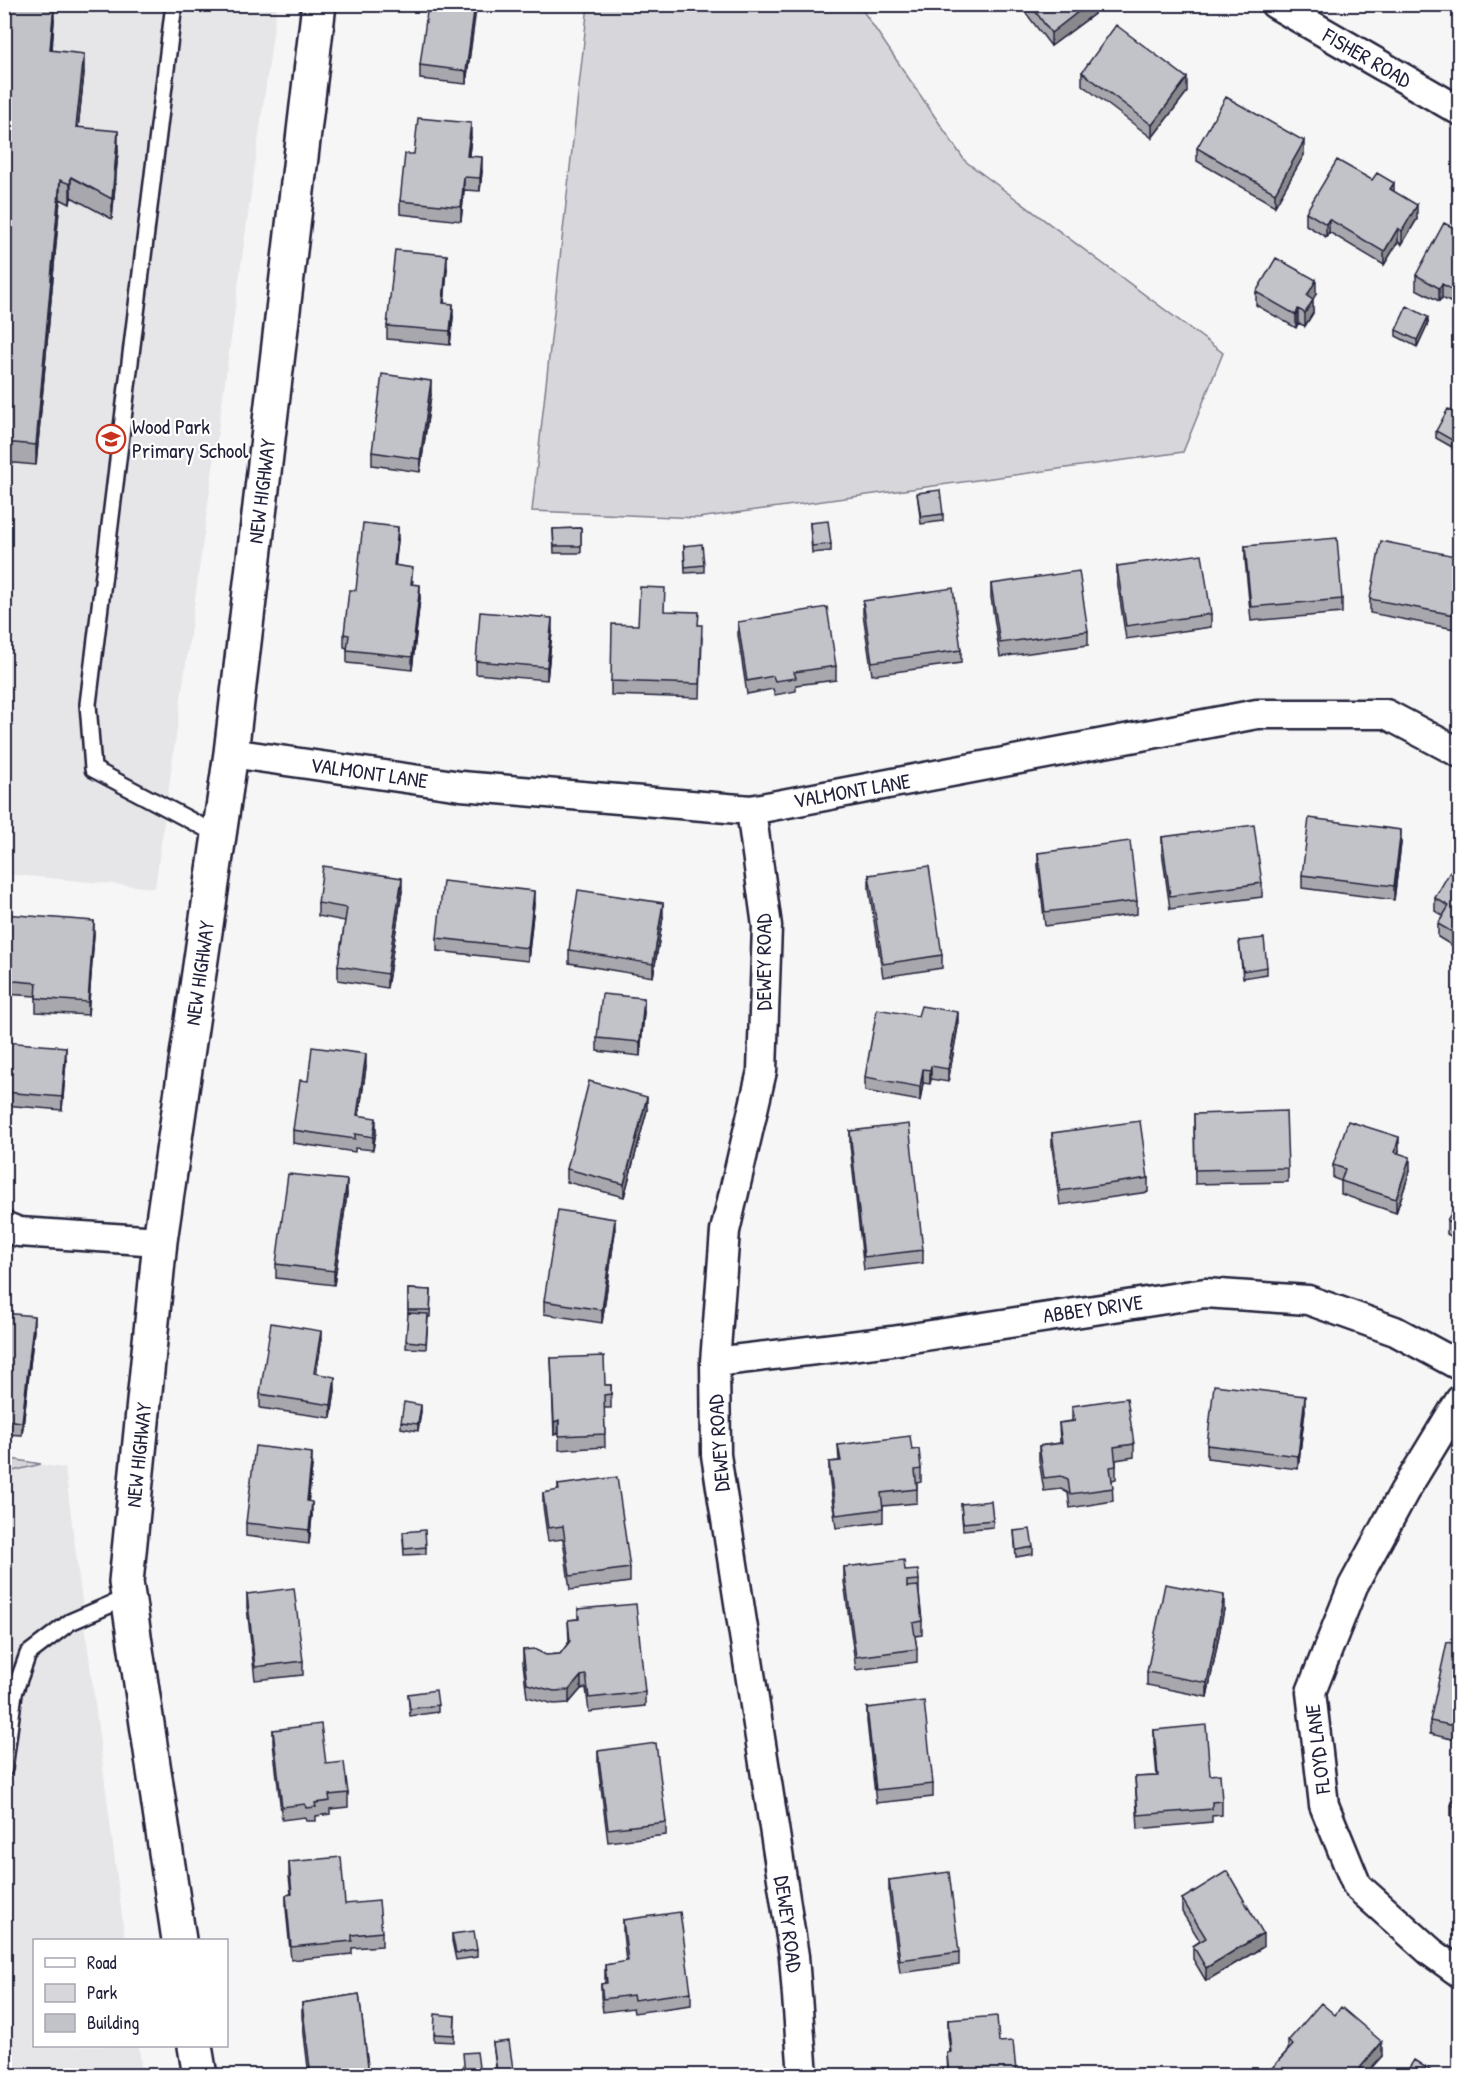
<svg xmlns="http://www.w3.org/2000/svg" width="1464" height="2080" font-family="'Patrick Hand',sans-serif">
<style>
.built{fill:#e6e6e9}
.green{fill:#d7d7db;stroke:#7c7c8b;stroke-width:1.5}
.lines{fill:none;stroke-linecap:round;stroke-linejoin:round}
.lane-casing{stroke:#22223b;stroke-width:20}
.street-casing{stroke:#22223b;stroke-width:33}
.secondary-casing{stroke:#22223b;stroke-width:38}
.lane{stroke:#fff;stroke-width:15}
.street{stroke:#fff;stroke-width:28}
.secondary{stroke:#fff;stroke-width:33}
.wall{fill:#a7a7ad;stroke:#22223b;stroke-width:1.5}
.shaded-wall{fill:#88888d;stroke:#22223b;stroke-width:1.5}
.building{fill:#c2c2c9;stroke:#22223b;stroke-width:1.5}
.labels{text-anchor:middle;stroke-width:4.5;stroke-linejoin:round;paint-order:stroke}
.street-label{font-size:21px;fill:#22223b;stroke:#fff}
.poi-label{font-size:21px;fill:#22223b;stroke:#fff;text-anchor:start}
</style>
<rect width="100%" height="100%" fill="#f6f6f7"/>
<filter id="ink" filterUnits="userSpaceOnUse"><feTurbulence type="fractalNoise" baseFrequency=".0167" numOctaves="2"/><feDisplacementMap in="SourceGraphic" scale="12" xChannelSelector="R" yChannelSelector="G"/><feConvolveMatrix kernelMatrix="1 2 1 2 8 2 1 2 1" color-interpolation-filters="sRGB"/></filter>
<g filter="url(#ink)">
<path class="built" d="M4 5H277L155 888 5 874Z
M5 1460 65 1468 125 1940H34V2046H139L142 2075 5 2076Z"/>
<path class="green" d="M588 5H859L965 161 1223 353 1183 452 698 518 532 511Z
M4 1458H5L41 1464 5 1473Z"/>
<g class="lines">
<g class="lane-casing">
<path id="lane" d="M174 4 88 704 93 769 220 836
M4 1769 14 1693 28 1654 70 1622 128 1597"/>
</g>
<g class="street-casing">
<path id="street" d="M1275 4 1460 111
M231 753 461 786 751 810 1257 714H1386L1460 753
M751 810 767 926 762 1071 725 1231 715 1362 716 1455 794 1956 803 2076
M4 1226 19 1232 160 1241
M715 1362 892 1341 1205 1293 1308 1300 1395 1331 1460 1366
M1460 1400 1404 1492 1353 1586 1311 1692 1324 1805 1357 1886 1431 1952 1460 1973"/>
</g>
<g class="secondary-casing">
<path id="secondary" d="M179 1940 126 1582 160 1241 231 753 319 4
M195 2046 200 2076"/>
</g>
<use href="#lane" class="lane"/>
<use href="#street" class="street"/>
<use href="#secondary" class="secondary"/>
</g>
<path class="wall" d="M4 4 54 20 52 50 84 73 78 127 118 151 112 219 71 197 70 204 60 199 36 465 4 462Z
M476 4 466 84 420 79V65Z
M1019 4H1094V14L1051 46Z
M1082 72 1187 92 1152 138 1082 85Z
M471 137 469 156 482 171 480 191 464 190 461 221 400 214V201L414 154Z
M1197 148 1304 155 1275 206 1197 161Z
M1372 180 1394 192 1417 219 1402 244 1398 242 1384 265 1329 232 1326 237 1306 225V212Z
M1460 231V307L1442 298 1439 301 1416 289V275Z
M447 269 444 303 453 317 450 345 387 339V326Z
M1256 292 1316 294 1312 299 1313 313 1305 326 1298 323 1296 328 1256 305Z
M1428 323 1417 347 1396 336V330Z
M431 395 420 472 372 465V452Z
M1460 415 1452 447 1436 438V431Z
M917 493 943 514V521L921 524Z
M810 523 831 544V551L812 553Z
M581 528V553H554L553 529Z
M398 540 395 565 413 581 412 584 420 598 412 670 347 663V648L344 647V634L356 590Z
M684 546 704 565V572L685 573Z
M1245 546 1342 599V613L1251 621 1245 559Z
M1460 557V630L1370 613V599Z
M1117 566 1211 614V627L1126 639 1117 580Z
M991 584 1088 631V645L1000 657 991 597Z
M863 601 961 650V663L872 675 863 614Z
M664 611 699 625 702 638 700 698 611 695V681L638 625Z
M738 622 836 666V680L796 685V691L775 695 773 689 747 694 738 635Z
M552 632 547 680 476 674V661Z
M1162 837 1262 883V897L1170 909 1162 851Z
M1401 843 1394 900 1302 888V875Z
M1038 853 1137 901V914L1045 926 1038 866Z
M1460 857 1459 950 1438 937V924L1443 916 1435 911V898Z
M869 875 942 955V968L883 977 869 889Z
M402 891 387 988 338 980V966L345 921 318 916V903Z
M534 904 528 961 437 951V938Z
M4 914 94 934 88 1015 36 1012V996L4 994Z
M663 917 653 977 569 963V950Z
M1239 941 1267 967V974L1243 978Z
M644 1012 640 1056 597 1051V1038Z
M958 1026 948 1082 931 1079 930 1084 923 1083 920 1101 865 1091V1077Z
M4 1042 66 1060 62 1110 4 1105Z
M366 1067 359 1116 376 1131 373 1150 355 1148V1152L293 1143V1130L308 1081Z
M647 1110 624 1197 567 1182V1169Z
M1194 1114 1288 1168V1182L1195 1184Z
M850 1131 923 1250V1263L864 1270 850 1145Z
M1052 1133 1148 1178V1192L1060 1205 1052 1147Z
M1399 1151 1398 1153 1410 1171 1396 1213 1341 1194V1181L1333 1178V1165Z
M347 1194 334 1285 276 1278V1264Z
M1460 1197V1241L1447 1234V1221Z
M615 1232 602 1323 544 1314V1301Z
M408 1289 431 1290 430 1317H428L426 1349 406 1348 408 1317Z
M4 1313 34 1330 22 1435 4 1434Z
M321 1344 316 1374 335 1390 331 1418 260 1408V1394Z
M551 1358 605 1385H611V1408H604L605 1447 559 1450V1433L554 1435Z
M1072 1406 1134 1444V1457L1116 1460V1479L1112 1480 1113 1501 1070 1508 1068 1493 1061 1489 1044 1491 1039 1460V1446L1060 1443 1059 1423 1072 1421Z
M1305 1410 1298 1469 1207 1458V1445Z
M421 1411 418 1431 401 1428V1422Z
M838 1445 912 1450 921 1469V1482L917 1483V1503L883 1506V1522L836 1528 829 1475V1462L839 1461Z
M312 1466 308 1502 312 1515 309 1544 246 1536V1523Z
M558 1485 630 1568V1582L570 1590 563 1539 548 1541 543 1506V1493L558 1491Z
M961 1504 993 1520V1527L963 1530Z
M1014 1531 1033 1547V1554L1016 1557Z
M403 1539 426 1547V1554L404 1555Z
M844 1567 905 1571 919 1580V1593L922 1621V1635L915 1636 917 1649V1662L856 1670 844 1581Z
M247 1594 303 1661V1675L255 1680 247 1607Z
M578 1609 645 1692V1706L589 1712 586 1688 581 1689 569 1703 554 1704 527 1697 523 1663V1650L546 1655 560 1654 569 1642 568 1620 578 1619Z
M1224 1609 1207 1697 1147 1685V1672Z
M1460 1645V1741L1430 1734V1721Z
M408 1694 438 1705V1712L410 1716Z
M867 1708 933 1784V1797L876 1803 867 1721Z
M273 1730 326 1764 348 1793V1807L330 1809V1814L316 1816V1821H306L305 1817 282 1820 273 1743Z
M1154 1730 1210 1775 1222 1801V1815L1212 1816V1822L1138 1829 1135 1777 1157 1776 1154 1743Z
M598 1751 666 1822V1835L608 1842 598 1764Z
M1460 1796V1827L1451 1816V1802Z
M289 1862 382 1932V1946L352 1948V1954L291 1960 286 1908V1895L291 1894 289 1876Z
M889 1880 959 1952V1965L900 1973 889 1894Z
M1182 1899 1263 1947 1206 1981 1193 1959V1946L1200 1941 1182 1912Z
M623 1920 691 1992V2005L634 2013 633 2008 603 2012 601 1997V1984L605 1983V1965L626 1962 623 1933Z
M452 1934 477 1950V1957L456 1960 452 1941Z
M359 1994 369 2076H309L302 2017V2003Z
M1335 2015 1382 2056 1364 2076H1272V2068L1288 2050V2041Z
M455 2016 454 2042 434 2041V2034Z
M948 2020 999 2042 1016 2071 1031 2076H948L947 2053 950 2052 948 2034Z
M493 2043 513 2069V2075L497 2076Z"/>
<path class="shaded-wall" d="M54 4V20L50 70V50Z
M475 4H476V10L466 84V71Z
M1088 4H1094V14L1051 46V33Z
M84 54V73L76 147V127Z
M1187 78V92L1152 138V125Z
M471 123V137L467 169V156Z
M118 131V151L112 219V199Z
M1304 141V155L1275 206V193Z
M482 157V171L480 191V178Z
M71 177V197L70 204V184Z
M464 177V190L461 221V207Z
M60 180V199L36 465V445Z
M1394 183V196L1390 189Z
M1417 205V219L1402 244V231Z
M1329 219V232L1326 237V224Z
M1398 228V242L1384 265V252Z
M447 255V269L443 317V303Z
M1316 280V294L1307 310V296Z
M1442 284V298L1439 301V288Z
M1313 300V313L1305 326V313Z
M453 304V317L450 345V331Z
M1298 309V323L1296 328V315Z
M1428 317V323L1417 347V340Z
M431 381V395L420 472V459Z
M1460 427V433L1452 447V440Z
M398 527V540L394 579V565Z
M420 585V598L412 670V657Z
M552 618V632L547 680V667Z
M1401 830V843L1394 900V886Z
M402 878V891L387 988V974Z
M534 891V904L528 961V948Z
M663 903V917L653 977V964Z
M94 921V934L88 1015V1002Z
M1460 935V948L1459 950V936Z
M644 998V1012L640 1056V1042Z
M958 1012V1026L948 1082V1069Z
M66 1047V1060L62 1110V1097Z
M366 1054V1067L357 1129V1115Z
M931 1066V1079L930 1084V1070Z
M923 1069V1083L920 1101V1087Z
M647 1097V1110L624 1197V1184Z
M376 1118V1131L373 1150V1137Z
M1399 1137V1151L1395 1166V1152Z
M1410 1157V1171L1396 1213V1199Z
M347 1180V1194L334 1285V1271Z
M615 1219V1232L602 1323V1310Z
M34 1316V1330L22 1435V1422Z
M321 1331V1344L314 1387V1373Z
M335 1377V1390L331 1418V1405Z
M1305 1396V1410L1298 1469V1456Z
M421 1405V1411L418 1431V1424Z
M559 1420V1433L554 1435V1422Z
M312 1453V1466L307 1515V1501Z
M312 1502V1515L309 1544V1530Z
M1224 1595V1609L1207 1697V1683Z
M581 1676V1689L569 1703V1690Z
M1263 1933V1947L1206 1981V1968Z
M1382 2042V2056L1364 2076H1353Z"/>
<path class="building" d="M4 4H54L50 50 84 54 76 127 118 131 112 199 71 177 70 184 60 180 36 445 4 442Z
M428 4H475L466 71 420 65Z
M1030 4H1088L1051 33Z
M1116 25 1187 78 1152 125 1082 72Z
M1226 97 1304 141 1275 193 1197 148Z
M418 118 471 123 467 156 482 157 480 178 464 177 461 207 400 201 405 154H414Z
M1337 160 1372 180 1377 173 1394 183 1390 189 1417 205 1402 231 1398 228 1384 252 1329 219 1326 224 1306 212Z
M1444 223 1460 231V294L1442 284 1439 288 1416 275Z
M395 250 447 255 443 303 453 304 450 331 387 326Z
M1276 258 1316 280 1307 296 1313 300 1305 313 1298 309 1296 315 1256 292Z
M1407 306 1428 317 1417 340 1396 330Z
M382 374 431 381 420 459 372 452Z
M1448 409 1460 415V427L1452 440 1436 431Z
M940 490 943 514 921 517 917 493Z
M828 521 831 544 812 546 810 523Z
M363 523 398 527 394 565 413 568 411 584 420 585 412 657 347 650 349 635 344 634 349 590H356Z
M581 528V546H554L553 529Z
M1337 538 1342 599 1251 607 1245 546Z
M1381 541 1460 557V616L1370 599Z
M702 544 704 565 685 567 684 546Z
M1202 554 1211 614 1126 626 1117 566Z
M1079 571 1088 631 1000 643 991 584Z
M640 587 665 588 664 611 699 612 698 625H702L700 684 611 681 612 624 638 625Z
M953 588 961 650 872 662 863 601Z
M827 607 836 666 794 672 796 678 775 681 773 676 747 681 738 622Z
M480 612 552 618 547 667 476 661Z
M1309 818 1401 830 1394 886 1302 875Z
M1254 825 1262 883 1170 896 1162 837Z
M1130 841 1137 901 1045 912 1038 853Z
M1459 856 1460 935 1459 936 1438 924 1449 906 1435 898Z
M323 866 402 878 387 974 338 966 347 908 318 903Z
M929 866 942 955 883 964 869 875Z
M443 881 534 891 528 948 437 938Z
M578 890 663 903 653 964 569 950Z
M4 914 94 921 88 1002 36 998 37 983 4 980Z
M1264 938 1267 967 1243 971 1239 941Z
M602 994 644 998 640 1042 597 1038Z
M921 1006 958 1012 948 1069 931 1066 930 1070 923 1069 920 1087 865 1077 877 1009 918 1016Z
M4 1042 66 1047 62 1097 4 1092Z
M312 1047 366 1054 357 1115 376 1118 373 1137 355 1134V1139L293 1130 300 1080 308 1081Z
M589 1081 647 1097 624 1184 567 1169Z
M1286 1111 1288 1168 1195 1170 1194 1114Z
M1140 1121 1148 1178 1060 1191 1052 1133Z
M1348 1121 1399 1137 1395 1152 1410 1157 1396 1199 1341 1181 1345 1169 1333 1165Z
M909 1124 923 1250 864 1257 850 1131Z
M288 1174 347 1180 334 1271 276 1264Z
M1460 1197V1227L1447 1221Z
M558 1210 615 1219 602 1310 544 1301Z
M408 1289 431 1290 430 1310H408Z
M4 1313 34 1316 22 1422 4 1420Z
M408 1313 428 1314 426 1343 406 1341Z
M271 1323 321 1331 314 1373 335 1377 331 1405 260 1394Z
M604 1356 605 1385H611V1394L604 1395 605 1434 559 1436V1420L554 1422 551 1358Z
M1214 1385 1305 1396 1298 1456 1207 1445Z
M1127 1398 1134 1444 1114 1447 1116 1466 1110 1467 1113 1488 1070 1494 1068 1479 1061 1476 1044 1478 1039 1446 1062 1443 1059 1423 1075 1421 1072 1406Z
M404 1402 421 1405 418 1424 401 1422Z
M910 1436 912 1450 919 1449 921 1469 915 1470 917 1489 881 1493 883 1509 836 1515 829 1462 841 1461 838 1445Z
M255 1446 312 1453 307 1501 312 1502 309 1530 246 1523Z
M617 1477 630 1568 570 1576 563 1526 548 1528 543 1493 559 1490 558 1485Z
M991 1501 993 1520 963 1523 961 1504Z
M1030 1529 1033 1547 1016 1550 1014 1531Z
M425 1530 426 1547 404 1549 403 1532Z
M904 1560 905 1571 918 1570 919 1580 907 1581V1587L918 1586 922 1621 913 1623 917 1649 856 1657 844 1567Z
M1165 1584 1224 1595 1207 1683 1147 1672Z
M294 1588 303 1661 255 1667 247 1594Z
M636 1604 645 1692 589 1698 586 1675 581 1676 569 1690 554 1691 527 1684 523 1650 534 1649 546 1655 560 1654 570 1641 568 1620 579 1619 578 1609Z
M1447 1642 1460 1645V1727L1430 1721Z
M436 1690 438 1705 410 1709 408 1694Z
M924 1701 933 1784 876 1790 867 1708Z
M321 1724 326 1764 344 1762 348 1793 329 1795 330 1801 315 1803 316 1807 306 1808 305 1804 282 1807 273 1730Z
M1206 1725 1210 1775 1220 1774 1222 1801 1212 1802V1809L1138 1815 1135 1777 1158 1776 1154 1730Z
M656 1743 666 1822 608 1829 598 1751Z
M1460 1796V1814L1451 1802Z
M341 1857 345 1904 379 1901 382 1932 352 1935V1941L291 1947 286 1895 292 1894 289 1862Z
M1227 1871 1263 1933 1206 1968 1193 1946 1206 1938 1182 1899Z
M949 1872 959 1952 900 1960 889 1880Z
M680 1912 691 1992 634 2000 633 1995 603 1999 601 1984 607 1983 605 1965 628 1961 623 1920Z
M474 1931 477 1950 456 1953 452 1934Z
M359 1994 369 2074 360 2076H311L302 2003Z
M1321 2003 1335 2015 1341 2007 1382 2042 1353 2076H1281L1272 2068 1293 2045 1288 2041Z
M435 2014 455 2016 454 2035 434 2034Z
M997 2016 999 2042 1013 2041 1016 2071 1024 2070 1031 2076H949L947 2053 951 2052 948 2020Z
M509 2041 513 2069 497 2071 493 2043Z
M477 2052 480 2075 465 2076 463 2053Z
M1414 2060 1439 2076H1404Z"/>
</g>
<defs>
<g id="school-ring" transform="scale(1.5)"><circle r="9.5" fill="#fff" stroke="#c8321e" stroke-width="1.5"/><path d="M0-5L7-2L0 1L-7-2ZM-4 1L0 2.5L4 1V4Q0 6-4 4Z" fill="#c8321e"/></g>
</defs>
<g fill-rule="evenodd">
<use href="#school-ring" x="111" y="439"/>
</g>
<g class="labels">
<g class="street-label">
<text transform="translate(1367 58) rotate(30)" y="7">FISHER ROAD</text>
<text transform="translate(262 491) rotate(-83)" y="7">NEW HIGHWAY</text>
<text transform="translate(369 773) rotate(8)" y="7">VALMONT LANE</text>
<text transform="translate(852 791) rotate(-10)" y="7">VALMONT LANE</text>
<text transform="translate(764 962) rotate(-90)" y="7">DEWEY ROAD</text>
<text transform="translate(200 973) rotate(-82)" y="7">NEW HIGHWAY</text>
<text transform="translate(1093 1309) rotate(-8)" y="7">ABBEY DRIVE</text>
<text transform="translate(719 1443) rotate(-94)" y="7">DEWEY ROAD</text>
<text transform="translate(139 1455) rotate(-84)" y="7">NEW HIGHWAY</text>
<text transform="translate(1318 1749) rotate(-97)" y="7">FLOYD LANE</text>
<text transform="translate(788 1924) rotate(82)" y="7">DEWEY ROAD</text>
</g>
<g class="poi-label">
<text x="132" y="434">Wood Park<tspan x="132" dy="24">Primary School</tspan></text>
</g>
</g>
<rect width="1464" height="2080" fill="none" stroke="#fff" stroke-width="24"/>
<rect x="12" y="12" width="1440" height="2056" fill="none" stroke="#22223b" stroke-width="2" filter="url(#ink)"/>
<rect x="33" y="1939" width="195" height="108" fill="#ffffff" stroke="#a7a7b1" stroke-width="1.5"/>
<rect x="45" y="1958" width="30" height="9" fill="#ffffff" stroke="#a7a7b1" stroke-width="1.5"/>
<text x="87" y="1969" font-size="18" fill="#22223b">Road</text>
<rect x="45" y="1984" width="30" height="18" fill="#d7d7db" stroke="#a7a7b1" stroke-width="1.5"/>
<text x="87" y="1999" font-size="18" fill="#22223b">Park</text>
<rect x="45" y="2014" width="30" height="18" fill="#c2c2c9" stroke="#a7a7b1" stroke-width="1.5"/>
<text x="87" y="2029" font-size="18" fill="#22223b">Building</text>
</svg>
